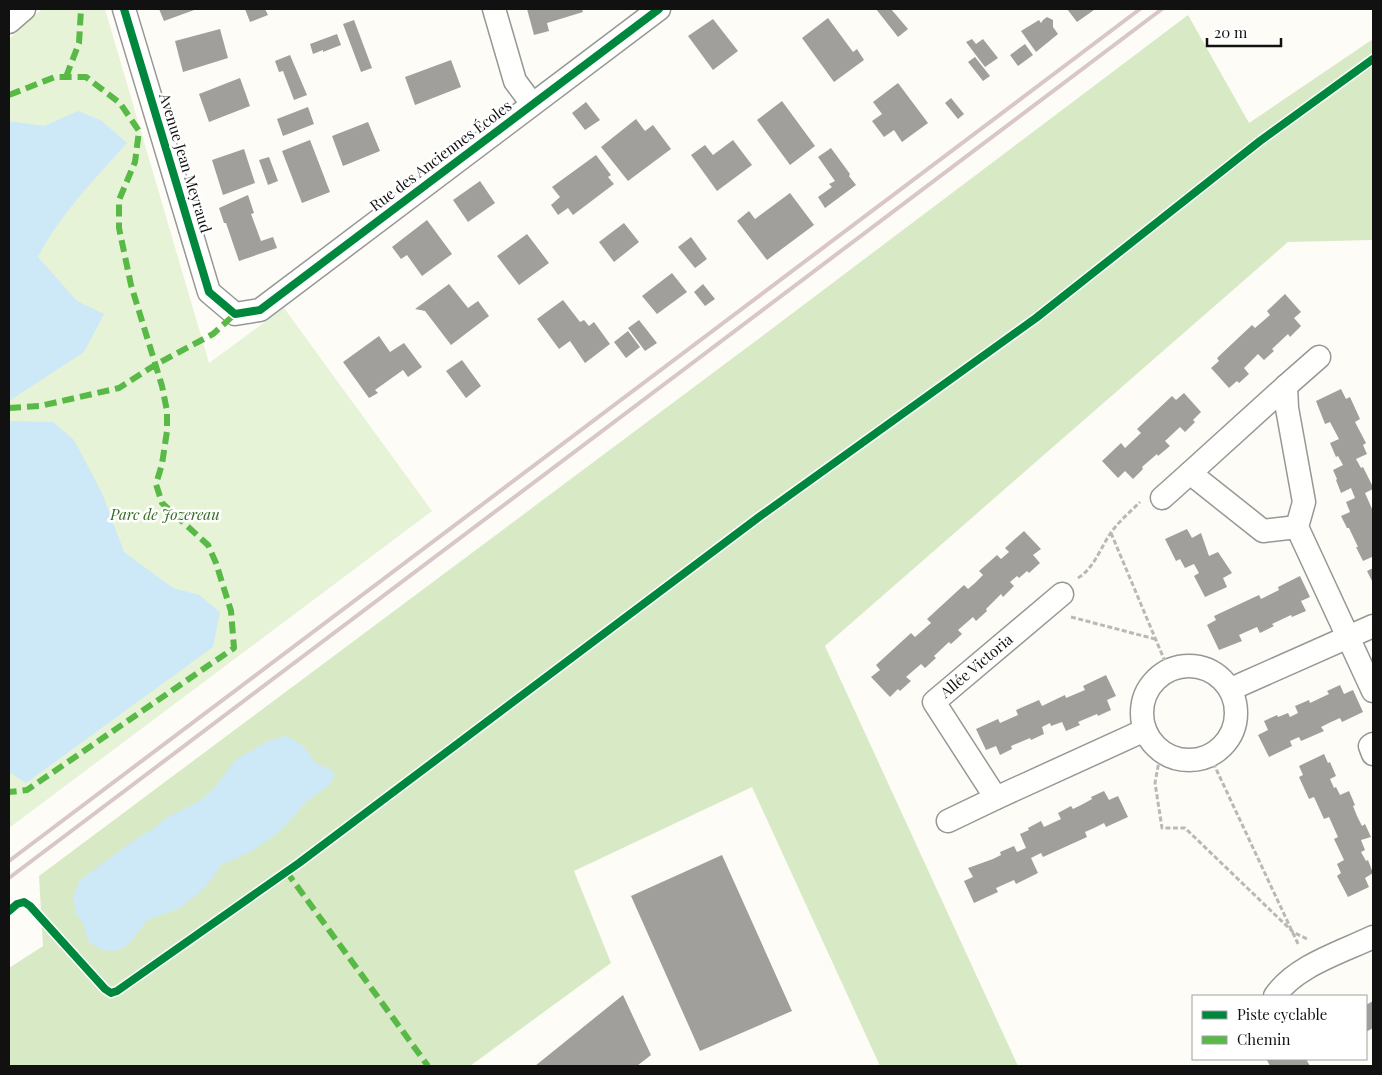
<svg xmlns="http://www.w3.org/2000/svg" width="1382" height="1075" font-family="'Playfair Display',serif">
<style>
.green{fill:#e7f3d7}
.forest{fill:#d8eac5}
.water{fill:#cde8f7}
.building{fill:#a19f9c}
.lines{fill:none;stroke-linecap:round;stroke-linejoin:round}
.street-casing{stroke:#979795;stroke-width:25}
.path{stroke:#b9b9b8;stroke-width:3;stroke-dasharray:5 2.5;stroke-linecap:butt}
.street{stroke:#fffffe;stroke-width:22}
.rail{stroke:#d9c6c7;stroke-width:4}
.quiet{stroke:#58b947;stroke-width:6;stroke-dasharray:12 6;stroke-linecap:butt}
.cycleway-casing{stroke:#fff;stroke-width:11}
.cycleway{stroke:#00873e;stroke-width:8}
.labels{text-anchor:middle;stroke-width:5;stroke-linejoin:round;paint-order:stroke}
.street-label{font-size:15px;fill:#111;stroke:#fff}
.park-label{font-size:15px;font-style:italic;fill:#2f6b1f;stroke:#fff}
</style>
<rect width="100%" height="100%" fill="#fdfcf7"/>
<path class="green" d="M42 9H105L209 363 284 308 432 511 9 828V39Z"/>
<path class="forest" d="M1188 15 1249 123 1373 39V240L1288 242 825 646 1018 1066H880L752 787 574 871 611 963 470 1066H9V968L43 946 39 876 757 340Z"/>
<path class="water" d="M78 111 102 121 127 143C95 179 60 214 38 257L77 301 104 314 84 352 9 401V121L44 126Z
M9 421 53 422 74 440 102 493 124 552 173 588 199 595 220 612 213 647 26 783 9 772Z
M284 736C300 742 307 748 315 763L326 767 335 773 330 784 305 803 283 828 268 840 252 851 221 865 211 880 200 892 180 908 147 920 133 939 125 947 116 951 102 950 89 942 82 922 76 913 73 897 80 880 133 841 150 831 166 818 201 800 215 787 236 759 268 741Z"/>
<path class="building" d="M159 9H197L164 21Z
M245 9H265L268 15 250 22Z
M527 9H582L583 12 547 23 549 31 534 35Z
M876 9H891L908 29 898 37Z
M1067 9H1093L1094 10 1077 22Z
M1047 17 1053 20V27L1058 34 1036 52 1021 31 1039 20 1041 23 1043 20Z
M828 18 853 52 857 49 864 60 834 82 802 38Z
M713 19 738 51 713 70 688 36Z
M354 20 372 68 361 72 343 24Z
M220 29 228 58 183 72 175 41Z
M337 34 341 45 323 52V50L313 54 310 44Z
M972 39 976 44 983 39 998 58 985 67 966 42Z
M1025 44 1033 55 1018 66 1010 55Z
M290 55 307 95 294 100 283 71 279 72 275 61Z
M975 57 990 76 983 81 968 62Z
M451 60 461 87 415 105 405 77Z
M240 78 250 106 209 122 199 94Z
M898 83 928 123 902 142 894 130 884 137 872 121 882 114 873 102Z
M951 98 964 114 958 119 945 103Z
M782 101 815 146 790 165 757 120Z
M586 102 600 120 585 130 572 113Z
M308 107 314 124 283 136 277 119Z
M636 119 645 131 653 125 671 149 628 181 601 147Z
M368 122 380 151 343 166 332 136Z
M310 140 330 192 302 203 282 151Z
M733 140 752 165 717 191 691 155 705 145 713 155Z
M831 148 850 174 849 176 856 185 825 208 818 197 832 187 829 184 835 181 818 157Z
M244 149 255 183 223 195 212 160Z
M596 155 611 175 608 177 614 184 573 215 568 208 558 215 551 205 560 197 552 187Z
M269 157 278 181 268 185 259 160Z
M480 181 495 203 468 222 453 200Z
M790 193 814 225 767 260 737 221 749 211 755 219Z
M248 195 254 213 251 214 261 241 273 237 277 248 239 261 226 223H224L219 208Z
M427 220 452 254 422 276 407 255 401 259 392 247Z
M624 223 639 242 614 262 599 242Z
M527 234 549 263 519 285 497 256Z
M691 237 707 259 695 268 678 247Z
M672 273 687 292 657 314 642 296Z
M449 284 468 308 478 301 489 316 451 345 425 311 415 309Z
M703 284 715 299 705 306 694 292Z
M1285 294 1301 312 1294 318 1301 326 1290 337 1288 334 1272 349 1274 351 1264 360 1258 354 1244 368 1249 374 1239 383 1237 381 1229 388 1211 368 1219 361 1217 358 1252 325 1255 328 1270 315 1267 311Z
M563 300 580 322 584 320 589 326 594 322 610 344 585 363 570 341 559 349 537 319Z
M639 320 657 343 645 351 628 328Z
M628 331 640 347 626 358 614 342Z
M379 336 390 352 404 343 422 367 408 377 403 370 375 390 378 393 369 398 343 362Z
M462 360 481 386 466 398 446 371Z
M1341 389 1346 399 1350 397 1360 419 1355 422 1366 443 1363 445 1367 454 1356 459 1361 468 1363 467 1373 487V489L1365 493 1373 511V560L1372 557 1363 561 1356 547H1358L1349 528H1347L1341 516 1350 512 1346 502 1355 498 1351 488 1341 493 1336 480 1337 479 1333 470 1343 465 1338 456 1336 457 1330 443 1339 439 1330 422 1325 424 1316 401Z
M1184 393 1201 412 1193 420 1195 422 1185 432 1180 427 1165 441 1170 446 1158 456 1157 454 1142 467 1143 469 1133 479 1125 471 1118 478 1102 461 1121 443 1125 448 1141 433 1137 429 1172 396 1176 400Z
M1187 529 1192 538 1201 533 1209 556 1218 552 1232 573 1223 578 1227 587 1205 597 1194 576 1199 573 1194 564 1185 568 1180 559 1176 561 1165 539Z
M1024 531 1041 549 1033 555 1040 563 1029 573 1027 571 1019 578 1017 576 1010 582 1014 586 1003 597 1001 594 986 609 987 611 976 621 973 617 958 630 962 634 951 644 949 642 934 656 936 658 925 668 921 664 906 677 911 681 900 691 898 689 890 697 871 677 880 670 876 665 911 633 915 637 931 623 927 619 964 585 968 589 975 583 983 575 979 571 997 555 1001 559 1009 552 1005 548Z
M1373 568V583L1367 571Z
M1300 576 1310 597 1301 601 1306 611 1292 617 1291 615 1272 624 1274 626 1260 633 1257 627 1239 635 1242 641 1219 650 1207 625 1216 620 1214 616 1259 595 1261 599 1279 590 1278 587Z
M1106 675 1116 696 1107 700 1111 710 1098 716 1097 714 1078 722 1080 725 1066 731 1062 722 1051 726 1050 723 1042 727 1044 734 1031 740 1030 738 1011 746 1012 749 1000 755 996 746 986 750 976 729 998 719 1000 723 1018 715 1016 710 1039 700 1042 706 1065 695 1066 698 1085 690 1083 686Z
M1340 685 1344 694 1353 690 1363 712 1342 722 1340 718 1331 722 1321 727 1324 731 1301 741 1299 737 1290 741 1292 746 1269 757 1258 735 1268 730 1264 721 1277 715 1278 717 1288 713 1290 717 1298 713 1295 706 1309 700 1310 703 1329 694 1327 691Z
M1324 754 1328 763 1330 762 1336 776 1330 779 1334 788 1336 787 1340 795 1349 791 1355 805 1353 806 1357 816 1362 826 1365 824 1371 837 1361 840 1365 850 1361 852 1366 861 1368 860 1373 873 1365 878 1369 887 1348 897 1337 876 1341 873 1337 864 1344 860 1334 839 1338 837 1329 817 1324 819 1314 797 1309 799 1299 777 1303 775 1299 766Z
M1104 791 1109 800 1118 796 1128 817 1106 827 1104 823 1094 828 1085 832 1087 837 1043 857 1041 853 1031 858 1038 873 1016 884 1014 880 996 888 998 892 974 903 964 881 973 877 968 868 993 859 1001 855 1000 852 1014 846 1017 852 1026 848 1020 834 1029 830 1028 828 1041 821 1044 827 1061 819 1058 813 1071 806 1073 809 1083 804 1092 799 1091 797Z
M722 855 792 1011 700 1051 631 896Z
M623 995 651 1055 637 1066H535Z
M1373 1001V1028L1366 1032V1005Z
M1269 1059H1306L1310 1066H1270L1267 1060Z"/>
<g class="lines">
<g class="street-casing">
<g id="street">
<path d="M124 9 209 292 235 314 260 310 659 9"/>
<path d="M494 9 515 81 532 104"/>
<path d="M9 22 24 9"/>
<path d="M1286 386 1319 357"/>
<path d="M1162 498 1190 473"/>
<path d="M1297 527 1263 531 1190 473 1286 386 1287 408 1304 502 1297 527 1373 691"/>
<circle cx="1189" cy="713" r="47"/>
<path d="M1231 689 1373 626"/>
<path d="M1373 744 1370 746 1373 754"/>
<path id="s1" d="M996 798 934 702 1062 594"/>
<path d="M948 821 996 798 1145 730"/>
<path d="M1275 996C1295 966 1342 952 1373 937"/>
</g>
</g>
<path class="path" d="M1111 533 1169 671
M1078 578C1094 568 1100 549 1110 534 1118 522 1130 512 1140 502
M1071 617 1155 639
M1161 750 1155 783 1162 828H1185L1293 932 1309 940
M1210 756 1299 946"/>
<use href="#street" class="street"/>
<path class="rail" d="M9 861 1140 9
M9 878 1162 9"/>
<path class="quiet" d="M66 77 79 43 81 9
M9 95 55 77H86L120 103 139 131 135 162 119 200V228L131 285 162 386 167 411V431L162 464 156 484 162 503 208 545 216 563 231 611 234 648 27 790 9 792
M9 408 40 406 119 388 155 365 213 334 235 314
M286 871 428 1066"/>
<g class="cycleway-casing">
<path id="cycleway" d="M124 9 209 292 235 314 260 310 659 9
M9 911 17 904 24 902 30 906 105 989 111 993 117 991 299 863 759 517 1036 318 1260 141 1373 59"/>
</g>
<use href="#cycleway" class="cycleway"/>
</g>
<g class="labels">
<g class="street-label">
<text transform="translate(441 156) rotate(-37)" y="5">Rue des Anciennes Écoles</text>
<text transform="translate(185 163) rotate(73)" y="5">Avenue Jean Meyraud</text>
<text dy="5" stroke="none"><textPath href="#s1" startOffset="170">Allée Victoria</textPath></text>
</g>
<g class="park-label">
<text x="165" y="520">Parc de Jozereau</text>
</g>
</g>
<rect width="1382" height="1075" fill="none" stroke="#111111" stroke-width="20"/>
<rect x="1192" y="995" width="175" height="65" fill="#ffffff" stroke="#a0a0a0"/>
<rect x="1202" y="1011" width="25" height="8" fill="#00873e" stroke="#a0a0a0"/>
<text x="1237" y="1020" font-size="15" fill="#111111">Piste cyclable</text>
<rect x="1202" y="1036" width="25" height="8" fill="#58b947" stroke="#a0a0a0"/>
<text x="1237" y="1045" font-size="15" fill="#111111">Chemin</text>
<path d="M1207 38v8h74v-8" fill="none" stroke="#111111" stroke-width="2.5"/>
<text x="1214" y="38" font-size="15" fill="#111111" stroke="#ffffff" stroke-width="4" paint-order="stroke">20 m</text>
</svg>
